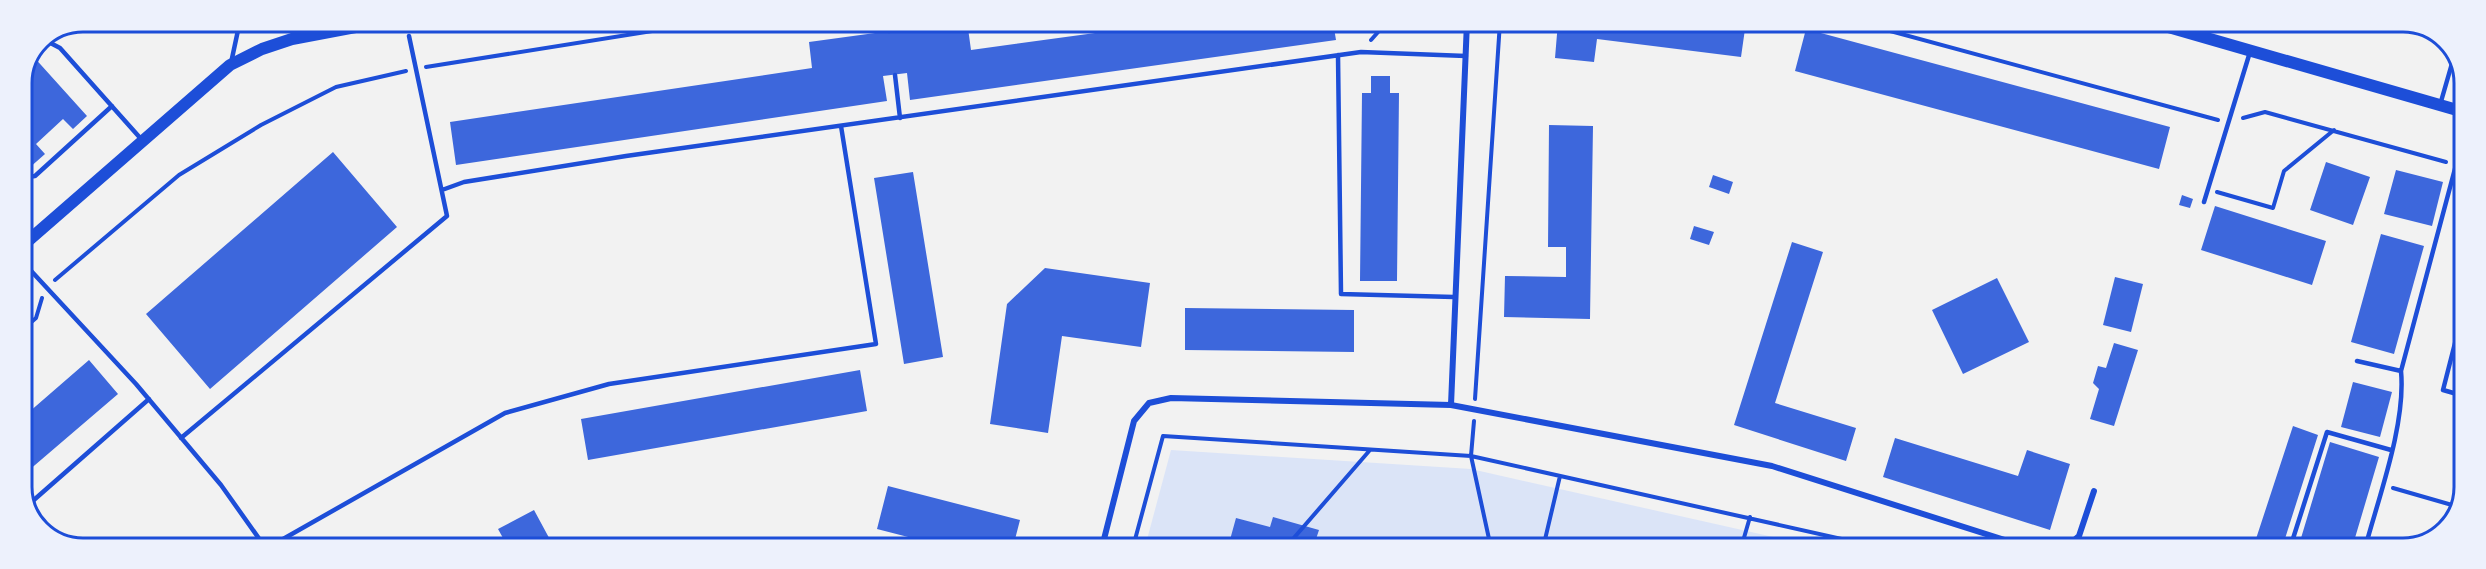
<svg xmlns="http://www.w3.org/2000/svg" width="2486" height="569" font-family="Inter,sans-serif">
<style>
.green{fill:#dbe4f7}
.building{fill:#3d67dc}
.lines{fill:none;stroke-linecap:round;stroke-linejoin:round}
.path{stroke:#1d4ed8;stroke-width:4}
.service{stroke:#1d4ed8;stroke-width:4.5}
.minor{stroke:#1d4ed8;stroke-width:6}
.secondary{stroke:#1d4ed8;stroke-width:12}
.rim{fill:none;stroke:#1d4ed8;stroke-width:3}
</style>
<rect width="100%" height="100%" fill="#f2f2f2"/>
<path class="green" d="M1171 450 1471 469 1822 548 1145 547Z"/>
<path class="building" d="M963 21H967L971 50 1176 22H1333L1336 40 910 100 907 73 883 76 887 101 456 165 450 122 812 68 809 42Z
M1558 22H1746L1741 57 1597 39 1594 62 1555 58Z
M1806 29 2170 127 2159 169 1795 71Z
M32 55 87 116 73 129 63 119 36 144 45 154 28 169 21 161V82Z
M1371 76H1390V93H1399L1397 281H1360L1362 93H1371Z
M1549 125 1593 126 1590 319 1504 317 1505 276 1566 277V247H1548Z
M333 152 397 227 210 389 146 314Z
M2326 162 2370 177 2353 225 2310 210Z
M2396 170 2443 182 2432 226 2384 214Z
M913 172 943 357 904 364 874 178Z
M1713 175 1733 182 1729 194 1709 187Z
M2182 195 2193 199 2190 208 2179 205Z
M2215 206 2326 241 2312 285 2201 250Z
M2460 211 2464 213V240L2453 237Z
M1694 226 1714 232 1709 245 1690 239Z
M2381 234 2424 246 2394 354 2351 342Z
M1792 242 1823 252 1775 403 1856 428 1846 461 1734 425Z
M1045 268 1150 283 1141 347 1062 336 1048 433 990 424 1007 304Z
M2115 277 2143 284 2131 332 2103 325Z
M1997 278 2029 342 1963 374 1932 310Z
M1185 308 1354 310V352L1185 350Z
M2114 343 2138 350 2114 426 2090 419 2099 389 2093 383 2098 366 2106 368Z
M89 360 118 394 21 477V419Z
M860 370 867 411 588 460 581 419Z
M2353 382 2392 392 2380 437 2341 427Z
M2293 426 2318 435 2282 548H2253Z
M1895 438 2018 476 2027 450 2070 464 2050 530 1883 477Z
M2330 442 2379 457 2352 548H2298Z
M888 486 1020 520 1013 547H947L877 529Z
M534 510 554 547H508L498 529Z
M1273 517 1319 530 1316 539 1343 547H1228L1236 518 1270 527Z"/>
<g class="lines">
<path class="path" d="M1857 22 2218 120
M2390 22 2441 37
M1371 40 1387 22
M426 67 715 21
M2243 118 2265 112 2446 162
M2217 192 2273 208 2284 171 2334 130
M55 280 179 175 261 125 336 87 406 71
M21 331 36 318 42 298
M1475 399 1500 22
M1474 421 1471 456 1491 548
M2393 488 2459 507
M1133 547 1163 436 1471 456 1882 548
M1286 547 1370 450
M1543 548 1560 476
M1741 548 1750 517"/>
<path class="service" d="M887 21 889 31
M41 38 60 48 142 140
M1338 55 1341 294 1454 297
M231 63 240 21
M895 75 900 118
M2440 105 2455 53
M21 178 35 176 112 106
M442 190 464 182 626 156 1361 52 1466 56
M2204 202 2250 52
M21 260 136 384 221 485 265 547
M2357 361 2401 371
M2464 396 2443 390 2464 308
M181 438 447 216 409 36
M27 506 149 399
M269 547 505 413 609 384 876 344 841 126
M2290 548 2327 432 2391 450
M2365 548C2379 496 2406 424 2401 371L2464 135"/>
<path class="minor" d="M1451 405 1467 22
M1102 547 1134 421 1149 403 1171 398 1451 405 1772 466 2030 548
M2065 548 2079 536 2094 491"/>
<path class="secondary" d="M2151 22 2464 112
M21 247 230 65 262 49 292 39 387 21"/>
</g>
<path d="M0 0H2486V569H0ZM83 32H2403A51 51 0 0 1 2454 83V487A51 51 0 0 1 2403 538H83A51 51 0 0 1 32 487V83A51 51 0 0 1 83 32Z" fill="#edf1fc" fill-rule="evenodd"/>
<path class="rim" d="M83 32H2403A51 51 0 0 1 2454 83V487A51 51 0 0 1 2403 538H83A51 51 0 0 1 32 487V83A51 51 0 0 1 83 32Z"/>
</svg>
